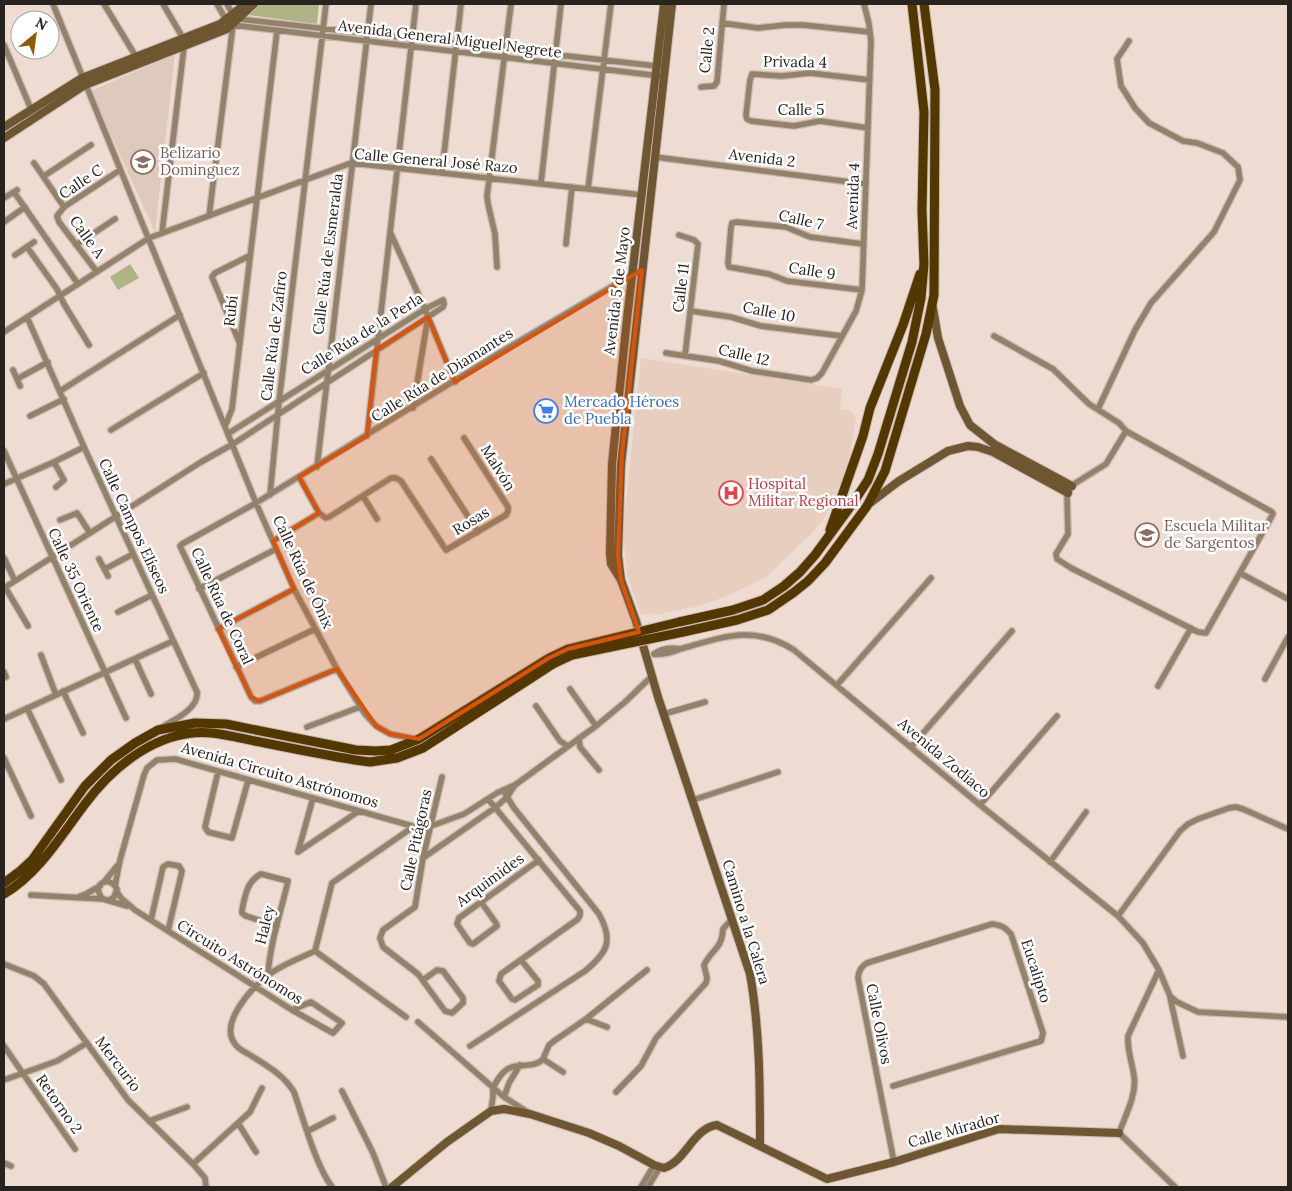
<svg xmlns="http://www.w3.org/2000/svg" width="1292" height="1191" font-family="Lora,serif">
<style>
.built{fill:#e7cebf}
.education{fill:#decabd}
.green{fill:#b0b386}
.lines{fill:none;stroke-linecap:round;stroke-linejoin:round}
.street-casing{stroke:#cbbab1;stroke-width:8}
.secondary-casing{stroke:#cbbab1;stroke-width:10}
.primary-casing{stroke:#cbbab1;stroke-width:11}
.street{stroke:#93826b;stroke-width:5.5}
.secondary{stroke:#6e5632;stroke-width:8}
.primary{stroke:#533700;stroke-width:9}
.primary-bridge-casing{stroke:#cbbab1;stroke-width:11;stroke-linecap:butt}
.primary-bridge{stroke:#533700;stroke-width:9}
.marked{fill:#d5540e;fill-opacity:0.2;stroke:#d5540e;stroke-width:4;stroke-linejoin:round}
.labels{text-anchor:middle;stroke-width:5;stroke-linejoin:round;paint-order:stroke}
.street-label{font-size:15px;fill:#29231f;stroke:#fff}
.education-label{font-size:15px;fill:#785e54;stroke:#fff;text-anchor:start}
.shop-label{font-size:15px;fill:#366cbe;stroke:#fff;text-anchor:start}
.health-label{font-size:15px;fill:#be3a42;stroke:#fff;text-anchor:start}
</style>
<rect width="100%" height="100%" fill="#eedbd1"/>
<path class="built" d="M641 358 842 389 840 409 851 411 856 418 847 470 825 517 813 532 766 577 729 595 699 606 660 614 641 615 627 574 623 532Z"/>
<path class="education" d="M175 54 155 232 91 91Z"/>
<path class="green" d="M259 4H319L317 24 248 15Z
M130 264 139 278 118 290 110 277Z"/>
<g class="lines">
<g class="street-casing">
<path id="street" d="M53 4 256 503 294 589 337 669 365 714 376 726 390 734 415 739
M104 4 138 60
M217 4 226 20 233 25 660 76
M227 4 233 15 239 19 665 67
M722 23 758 28 786 25H803L870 32
M4 45 31 109
M701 87 714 86 717 82 724 4
M868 128 820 121 794 126 751 121 747 119 746 115 750 80 752 74 782 76 810 73 870 80
M655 157 866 184
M34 163 64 207
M442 172 461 4
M44 176 91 145
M541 183 561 4
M588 189 611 4
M14 192 78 284
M4 198 17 190
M209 216 233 25
M4 222 25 207
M162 233 184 47 183 38 163 4
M391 234 425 309 455 382
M679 235 694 240 698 244 685 356
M566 244 572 187
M76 245 115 219
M27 247 57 289 64 304 89 345
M15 255 34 242
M497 267 495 234 488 204 487 196 511 4
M97 272 59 222 57 216 64 207 120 170
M862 290 787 281 769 274 729 267 728 263 731 227 732 223 737 222 786 227 810 237 863 244
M691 311 731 317 761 326 842 336
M27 317 84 447 197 692C199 709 173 720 161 728
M4 332 149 238 351 163 643 195
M994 336 1053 369 1089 404 1119 423 1126 431 1272 512 1273 514 1206 633 1198 632 1071 568 1057 559 1056 554 1068 534 1067 496 1070 489 1074 484 1106 464 1126 431
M240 344 212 277 215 273 249 256
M666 353 719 361 752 371 811 380 817 378 822 373 856 311 862 290 871 41 869 24 864 4
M13 370 20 386
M17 379 48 362
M60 391 180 315
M413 408 428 317
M1098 409 1135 330 1151 303 1214 232 1240 180 1238 167 1223 153 1197 143 1183 141 1149 123 1135 108 1121 86 1117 59 1129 41
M30 416 64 399
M226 424 232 409 277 31
M111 430 204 373
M367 436 416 4
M4 451 126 718
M431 459 478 532
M54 462 64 480 56 487
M317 467 371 4
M299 477 319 513 326 518 329 517 391 478H396L401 481 446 550 506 515 508 511V507L464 438
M4 484 54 462 84 447
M270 495 279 402 326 4
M363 496 377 519
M60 520 77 513 90 533
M273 541 319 513
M4 558 15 581
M99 559 108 576
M105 569 133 554
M1240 573 1288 599
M5 587 28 626
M4 588 201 462 233 444 428 317 443 307 444 304 443 300 425 309 229 433
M199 589 276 549
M118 612 152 595
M218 629 294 589
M654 654C663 655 671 653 680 649 723 637 753 624 794 650L980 805 1118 916 1143 943 1159 970 1170 996 1177 1002 1198 1012 1288 1017
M654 654C662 648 670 647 680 649
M41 655 56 695
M135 659 151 694
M236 667 315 629
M337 669 260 701H255L251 697 180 546 182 544 256 503 496 355 633 274 642 270
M4 672 6 677
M1265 679 1288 637
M837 685 931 578
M1158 686 1191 628
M570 689 596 726
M63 691 83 733
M536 706 560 741 568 746
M27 708 61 780
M664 714 705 702
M4 719 173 641
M307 727 360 707
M579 738 580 747 599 770
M911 747 1012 631
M4 758 31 816
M218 772 205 827 208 832 232 838 248 781
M488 799 580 911V915L578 919 501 974 499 981 512 999 515 1000 538 985V981L521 960
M693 800 778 772
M980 805 1057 716
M298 852 359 811
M298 852 313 798
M423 858 496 807 507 797 515 785
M1050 862 1086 812
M104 882 117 866
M115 886 120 860 144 775 147 768 157 760 175 759 423 829 464 814 497 793 515 785 596 726 625 702 652 676
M117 892 121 898 135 910 292 1010 333 1033 342 1023 311 1002 292 1010
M31 895 103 899
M80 896 86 894 100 886
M109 900 114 897 117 889C108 873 90 886 103 899L127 906
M481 902 496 923 497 926 473 944 470 943 457 924 459 918 539 860
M1118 916 1180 831 1188 824 1198 819 1229 808 1236 807 1243 809 1288 829
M151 920 163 867 168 864 179 866 182 871 168 931
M315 951C300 958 279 966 267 976 251 989 219 1023 235 1044 238 1049 245 1052 250 1055 267 1066 283 1074 294 1092 304 1120 315 1164 332 1187
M315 951 332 883 413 827
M315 951 406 1017
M4 964 34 976 44 984 128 1100 193 1164 205 1178 206 1187
M1159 970 1128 1036C1127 1050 1132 1062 1134 1076 1137 1095 1125 1116 1119 1133L1175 1187
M268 975C270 943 281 912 288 881L261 874C247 881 245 896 242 910V913L246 916 277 926
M423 980 437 970 443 971 463 998V1003L452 1013 445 1011 418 974 383 947 380 938 383 930 415 907 423 858 442 777
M1170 997 1183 1056
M586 1019 607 1027
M418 1022 504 1097 526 1111
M4 1046 75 1149
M470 1046 585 971C607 953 614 941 599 914L514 808 503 790
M543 1059 549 1045 554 1041 586 1019 647 970
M4 1080 57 1061 87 1043
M893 1086 1041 1041 1043 1033 1011 934C1005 927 1001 925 992 924L867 963C861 967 859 970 858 978L894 1162
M342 1091 373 1153 386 1187
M616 1092 641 1066 656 1038 706 983 707 978 704 965C712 949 722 949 723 929L732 919
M504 1097 509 1083 520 1065
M491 1111 493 1096V1088C496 1082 500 1075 505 1071 516 1061 533 1070 543 1059L563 1072
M149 1121 187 1107
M238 1123 256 1152
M308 1131 333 1118
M4 1163 11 1166
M193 1164 250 1112 262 1088
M641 1187 654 1165
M648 1187 660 1167"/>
</g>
<g class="secondary-casing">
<path id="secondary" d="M672 4 621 465 618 555 621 580 636 621 658 697 750 974C760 1030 760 1088 760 1145
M4 127 82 78 220 24 245 4
M4 138 85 85 227 29 254 4
M933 308 938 338 960 406 970 425 994 444 1072 486
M870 503 899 481 948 451 968 446 978 447 993 452 1068 493
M621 580 611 564 610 554 612 464 627 319 664 4
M392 1187 447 1142 491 1111 504 1109 530 1114 589 1133 619 1146 654 1165 664 1168C686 1161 693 1128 717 1125L827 1179 894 1162 999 1129 1119 1133"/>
</g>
<g class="primary-casing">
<path id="primary" d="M830 530 863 436 870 408 903 325 920 274
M679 622 733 610 763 600 784 586 800 572 815 555 853 503 868 480 878 454 912 342 921 298 924 264 922 210 924 112 912 4
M683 632 737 620 768 610 793 593 808 581 825 563 867 506 885 471 926 334 934 295 935 90 924 4
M4 883 20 871 32 860 85 786 111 760 135 743 158 730 195 723 226 724 356 750 376 751 391 750 419 739 549 658 568 649
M4 894C39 873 60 837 85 804 114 765 160 728 212 733 230 735 247 740 265 743 295 749 325 755 355 760L370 762 397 758 423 748 553 664 572 655"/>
</g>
<use href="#street" class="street"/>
<use href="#secondary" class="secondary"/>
<use href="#primary" class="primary"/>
<g class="primary-bridge-casing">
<path id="primary-bridge" d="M568 649 679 622
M572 655 683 632"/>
</g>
<use href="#primary-bridge" class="primary-bridge"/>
</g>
<path class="marked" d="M642 270 622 454 618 555 621 580 639 632 568 649 549 658 419 739 390 734 376 726 337 669 260 701 251 697 218 629 294 589 273 541 319 513 299 477 367 436 376 350 428 317 455 382Z"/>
<defs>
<g id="school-ring" transform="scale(1.25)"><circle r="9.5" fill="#fff" stroke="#8d6e63" stroke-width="1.5"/><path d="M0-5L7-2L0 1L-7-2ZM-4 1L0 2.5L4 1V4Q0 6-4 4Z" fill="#8d6e63"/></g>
<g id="supermarket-ring" transform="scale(1.25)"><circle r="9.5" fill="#fff" stroke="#3f7fe0" stroke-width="1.5"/><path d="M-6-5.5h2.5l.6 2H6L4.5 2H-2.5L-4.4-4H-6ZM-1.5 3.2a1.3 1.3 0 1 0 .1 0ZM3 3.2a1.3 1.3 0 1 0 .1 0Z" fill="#3f7fe0"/></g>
<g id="hospital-ring" transform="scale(1.25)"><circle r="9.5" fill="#fff" stroke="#e0444e" stroke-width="1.5"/><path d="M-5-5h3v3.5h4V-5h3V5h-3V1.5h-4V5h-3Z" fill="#e0444e"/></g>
<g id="university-ring" transform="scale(1.25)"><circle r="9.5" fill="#fff" stroke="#8d6e63" stroke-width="1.5"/><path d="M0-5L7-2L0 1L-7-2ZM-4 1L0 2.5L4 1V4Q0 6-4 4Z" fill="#8d6e63"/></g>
</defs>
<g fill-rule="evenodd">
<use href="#school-ring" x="143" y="162"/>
<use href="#supermarket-ring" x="546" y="411"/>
<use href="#hospital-ring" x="731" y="493"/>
<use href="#university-ring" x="1147" y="535"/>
</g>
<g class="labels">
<g class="street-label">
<text transform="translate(450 39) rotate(7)" y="5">Avenida General Miguel Negrete</text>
<text transform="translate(707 50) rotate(-84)" y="5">Calle 2</text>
<text transform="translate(795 62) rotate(1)" y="5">Privada 4</text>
<text x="801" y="115">Calle 5</text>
<text transform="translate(762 158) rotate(7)" y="5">Avenida 2</text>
<text transform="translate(436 161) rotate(5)" y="5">Calle General José Razo</text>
<text transform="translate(81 182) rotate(-34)" y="5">Calle C</text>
<text transform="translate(853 196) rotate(-88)" y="5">Avenida 4</text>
<text transform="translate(801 220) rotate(13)" y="5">Calle 7</text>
<text transform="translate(87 237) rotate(54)" y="5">Calle A</text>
<text transform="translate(328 254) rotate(-83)" y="5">Calle Rúa de Esmeralda</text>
<text transform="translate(812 271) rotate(9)" y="5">Calle 9</text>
<text transform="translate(681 288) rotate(-83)" y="5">Calle 11</text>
<text transform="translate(617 291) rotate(-83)" y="5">Avenida 5 de Mayo</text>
<text transform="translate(231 311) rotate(-84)" y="5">Rubí</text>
<text transform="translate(769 312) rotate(11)" y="5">Calle 10</text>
<text transform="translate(362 334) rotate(-32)" y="5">Calle Rúa de la Perla</text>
<text transform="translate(274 336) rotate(-83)" y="5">Calle Rúa de Zafiro</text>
<text transform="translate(744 355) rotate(13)" y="5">Calle 12</text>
<text transform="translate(442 375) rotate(-32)" y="5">Calle Rúa de Diamantes</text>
<text transform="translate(498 468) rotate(58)" y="5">Malvón</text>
<text transform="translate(471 521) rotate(-32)" y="5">Rosas</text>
<text transform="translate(134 526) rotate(65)" y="5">Calle Campos Elíseos</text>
<text transform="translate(303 572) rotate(65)" y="5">Calle Rúa de Ónix</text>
<text transform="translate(76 580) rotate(65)" y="5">Calle 35 Oriente</text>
<text transform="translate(222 606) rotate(65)" y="5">Calle Rúa de Coral</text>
<text transform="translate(944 758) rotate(40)" y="5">Avenida Zodíaco</text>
<text transform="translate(280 775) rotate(16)" y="5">Avenida Circuito Astrónomos</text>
<text transform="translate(416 840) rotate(-78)" y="5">Calle Pitágoras</text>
<text transform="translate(490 880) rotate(-36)" y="5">Arquimides</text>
<text transform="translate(746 922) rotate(73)" y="5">Camino a la Calera</text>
<text transform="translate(265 925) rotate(-76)" y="5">Haley</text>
<text transform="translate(240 962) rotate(32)" y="5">Circuito Astrónomos</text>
<text transform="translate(1036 971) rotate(72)" y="5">Eucalipto</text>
<text transform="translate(879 1024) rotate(79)" y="5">Calle Olivos</text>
<text transform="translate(118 1064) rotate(53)" y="5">Mercurio</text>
<text transform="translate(59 1104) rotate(55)" y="5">Retorno 2</text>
<text transform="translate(954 1130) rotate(-16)" y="5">Calle Mirador</text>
</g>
<g class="education-label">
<text x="160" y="158">Belizario<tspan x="160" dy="17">Dominguez</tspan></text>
<text x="1164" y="531">Escuela Militar<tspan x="1164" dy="17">de Sargentos</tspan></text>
</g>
<g class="shop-label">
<text x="564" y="407">Mercado Héroes<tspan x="564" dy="17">de Puebla</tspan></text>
</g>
<g class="health-label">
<text x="748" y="489">Hospital<tspan x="748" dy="17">Militar Regional</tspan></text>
</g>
</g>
<rect width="1292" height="1191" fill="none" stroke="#29231f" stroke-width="10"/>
<g transform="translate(35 35) rotate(29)"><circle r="24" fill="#ffffff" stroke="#a9a7a5"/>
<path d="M0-4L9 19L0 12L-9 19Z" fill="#8d5a08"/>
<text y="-8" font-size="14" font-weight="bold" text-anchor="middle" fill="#29231f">N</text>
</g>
</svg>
